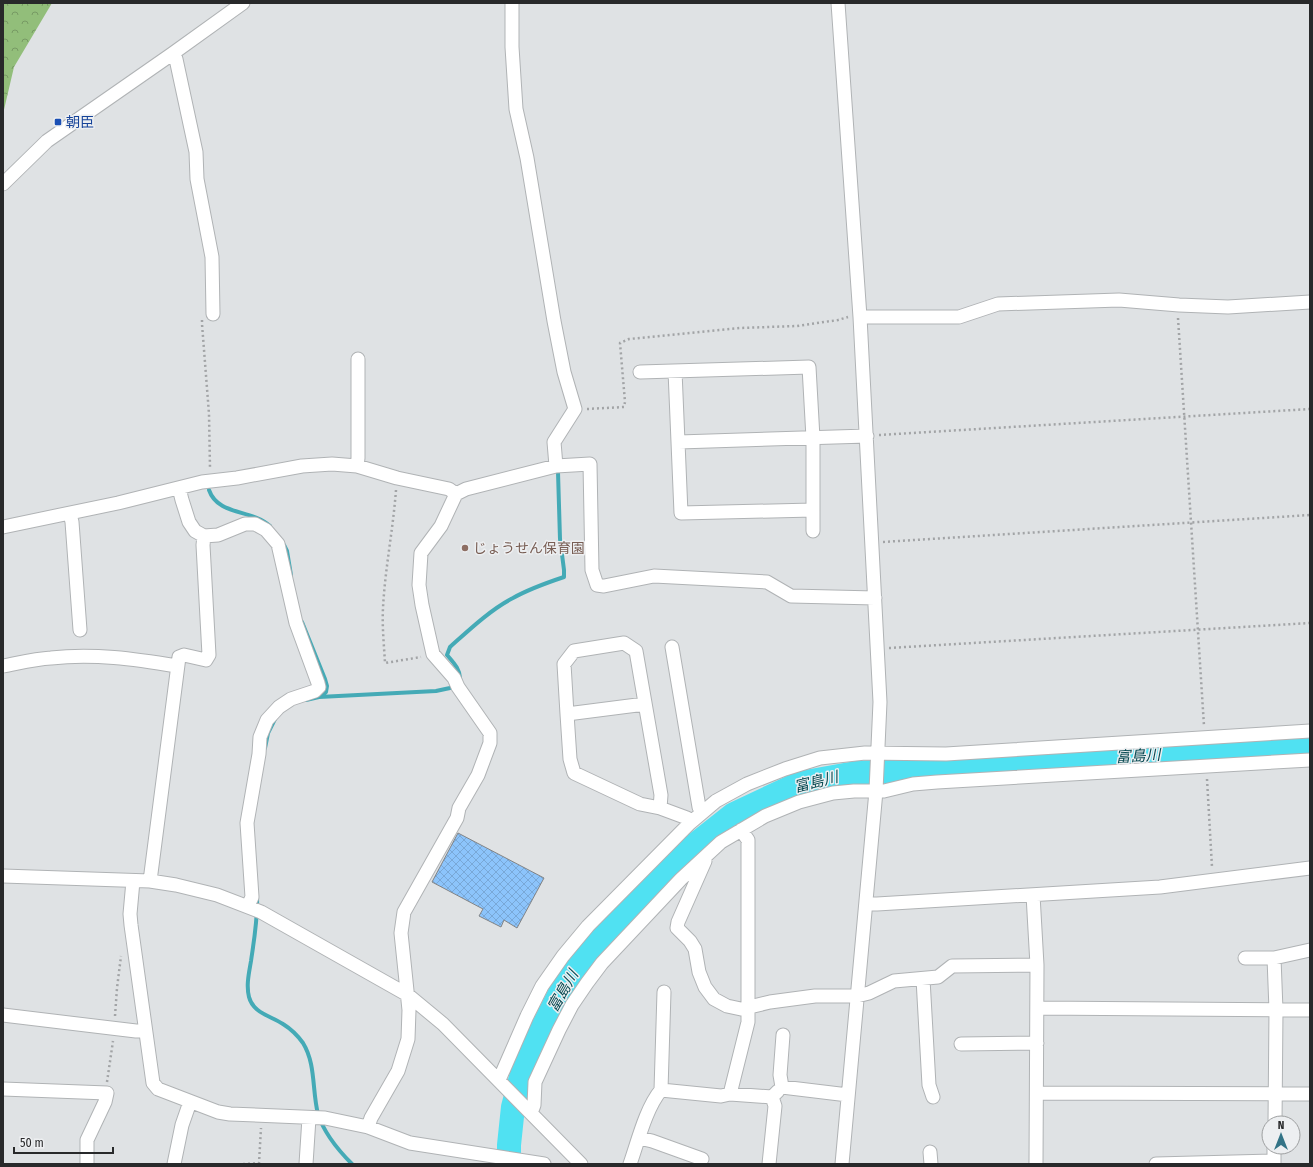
<svg xmlns="http://www.w3.org/2000/svg" width="1313" height="1167" font-family="'Fira Sans Condensed','Noto Sans JP',sans-serif">
<style>
.forest{fill:url(#forest-crowns)}
.lines{fill:none;stroke-linecap:round;stroke-linejoin:round}
.stream{stroke:#44aab6;stroke-width:4}
.river{stroke:#50e1f2;stroke-width:24}
.building{fill:url(#building-cross-hatch);stroke:#828486}
.minor-casing{stroke:#b0b3b5;stroke-width:15}
.path{stroke:#a2a4a6;stroke-width:2.5;stroke-dasharray:2 3;stroke-linecap:butt}
.minor{stroke:#fff;stroke-width:13}
.transit-dot{fill:#1a4fb4;stroke:#edeff1;stroke-width:1.5}
.education-dot{fill:#8d6e63;stroke:#edeff1;stroke-width:1.5}
.labels{text-anchor:middle;stroke-width:3;stroke-linejoin:round;paint-order:stroke}
.transit-label{font-size:14px;fill:#164399;stroke:#edeff1;text-anchor:start}
.education-label{font-size:14px;fill:#785e54;stroke:#edeff1;text-anchor:start}
.water-label{font-size:15px;font-style:italic;fill:#074951;stroke:#edeff1}
</style>
<defs>
<pattern id="forest-crowns" width="20" height="18" patternUnits="userSpaceOnUse"><rect width="20" height="18" fill="#92be7a"/><path d="M2 6a3 3 0 1 1 6 0M12 15a3 3 0 1 1 6 0" fill="none" stroke="#779a64"/></pattern>
<pattern id="building-cross-hatch" width="8" height="8" patternUnits="userSpaceOnUse"><rect width="8" height="8" fill="#8cc4fb"/><path d="M0 0l8 8M0 8l8-8" fill="none" stroke="#79a8d7"/></pattern>
</defs>
<rect width="100%" height="100%" fill="#dfe2e4"/>
<path class="forest" d="M3 3H52L14 67 3 114Z"/>
<g class="lines">
<path class="stream" d="M209 490C218 516 252 509 270 526
M284 545 287 551 291 575
M302 622 325 679 327 686 326 692 319 697
M306 700 319 697 436 691 450 688 460 680C461 670 453 662 447 655L450 647C469 630 490 610 513 598 529 589 546 583 564 577V570L560 539 558 472
M265 748 268 733 275 719
M257 897C258 919 254 940 251 961 249 973 246 985 249 997 253 1013 271 1016 283 1024 291 1029 298 1036 303 1043 316 1064 312 1091 318 1114 324 1133 338 1150 352 1164"/>
<path class="river" d="M509 1164V1145L513 1107 525 1062 563 987 592 946 696 844 734 814 800 783 856 773 986 767 1310 746"/>
</g>
<path class="building" d="M458 833 544 878 517 928 504 920 501 927 479 916 483 909 432 882Z"/>
<g class="lines">
<g class="minor-casing">
<path id="minor" d="M512 3V47L516 109 527 158 554 321 564 372 575 409 554 442 556 466
M838 3 860 317 880 702 876 791 842 1164
M172 54 176 59 196 152 197 179 212 257 213 314
M3 184 47 141 172 54 243 3
M860 317H959L998 304 1119 300 1179 305 1228 307 1310 302
M675 371 681 513 813 510
M640 372 809 367 813 438V531
M679 442 867 436
M357 466 358 458V359
M179 488 182 500 189 522 195 531 204 536 218 535 245 524H255L266 530 278 544 296 623 318 683 319 687 315 691 291 699 279 707 267 720 260 737 259 754 247 823 252 897 248 906
M70 514 72 522 80 630
M3 527 118 503 202 482 237 478 302 466 332 464 357 466 397 478 449 489 456 494
M672 647 699 807 702 813
M3 666C19 663 35 659 51 658 93 653 135 659 177 666
M645 704 567 714 570 759 574 773 640 804 660 808 687 818 690 823
M567 714 564 664 574 651 624 643 636 651 661 795 660 808
M705 858V861L678 922 677 928 690 941 695 949 699 972 705 987 714 999 727 1006 741 1009 770 1002 815 996H857L869 993 894 981 938 977 952 966 1037 965
M3 876 150 881 176 885 217 895 261 912 408 995 443 1024 581 1164
M133 881 130 914 131 925 153 1083 158 1089 218 1112 230 1114 325 1118 368 1127 410 1143 544 1164
M150 881 179 657 184 655 206 660 209 655 203 545 204 536
M1033 895 1037 965 1036 1164
M866 903 877 904 1160 887 1310 868
M1245 958H1274L1310 950
M1274 958 1276 1010 1275 1123
M923 979 929 1085 933 1097
M1037 1008 1310 1010
M3 1015 136 1031H145
M783 1035 780 1075 782 1087 848 1095
M961 1044 1037 1043
M499 1080 527 1016 542 986 563 956 588 926 690 823 716 801 747 784 785 769 820 758 865 753 946 754 1310 731
M3 1089 107 1093 105 1102 87 1140V1164
M661 1090 664 992
M1037 1093 1310 1094
M730 1094 748 1022V840L741 830
M531 1113 534 1105 535 1082 559 1030 572 1005 587 983 602 963 681 879 721 842 765 816 799 802 833 793 854 791H884L913 784 937 782 1310 760
M368 1127 371 1118 398 1071 408 1039 409 1010 401 933 404 912 457 818 459 808 478 775 490 743V733L458 687 454 678 433 654 422 605 419 585 421 553 441 526 456 494 466 489 556 466 590 464 592 570 597 585 604 586 654 576 767 582 791 596 875 598
M639 1138 652 1141 702 1159
M930 1152 931 1164
M174 1164 182 1125 190 1102
M306 1164 309 1118
M630 1164C638 1141 646 1108 661 1090L721 1096 730 1094 772 1097
M769 1164 775 1106 772 1097 778 1091
M1156 1164 1274 1161
M1274 1164V1147"/>
</g>
<path class="path" d="M1178 318 1204 726
M202 320V324L209 414 210 468
M587 409 624 407 625 402 620 343 629 339 740 328 797 326 838 320 848 317
M879 435 1310 409
M396 490C393 530 385 569 383 608 382 626 384 645 385 663L421 657
M883 542 1310 515
M889 648 1310 623
M1207 779 1212 867
M115 1016 117 988 121 956
M107 1082 113 1041
M243 1164 259 1163 261 1128"/>
<use href="#minor" class="minor"/>
</g>
<rect class="transit-dot" x="54" y="118" width="8" height="8" rx="2"/>
<circle class="education-dot" cx="465" cy="548" r="4"/>
<g class="labels">
<g class="transit-label">
<text x="66" y="127">朝臣</text>
</g>
<g class="education-label">
<text x="473" y="553">じょうせん保育園</text>
</g>
<g class="water-label">
<text transform="translate(1138 756) rotate(-3)" y="5">富島川</text>
<text transform="translate(816 782) rotate(-14)" y="5">富島川</text>
<text transform="translate(563 991) rotate(-60)" y="5">富島川</text>
</g>
</g>
<rect width="1313" height="1167" fill="none" stroke="#28292a" stroke-width="8"/>
<g transform="translate(1281 1135)"><circle r="19" fill="#edeff1" stroke="#9ea0a1"/>
<path d="M0-3L7 15L0 10L-7 15Z" fill="#337487"/>
<text y="-6" font-size="11" font-weight="bold" text-anchor="middle" fill="#28292a">N</text>
</g>
<path d="M14 1147v6h99v-6" fill="none" stroke="#28292a" stroke-width="2"/>
<text x="20" y="1147" font-size="12" fill="#28292a" stroke="#edeff1" stroke-width="3" paint-order="stroke">50 m</text>
</svg>
